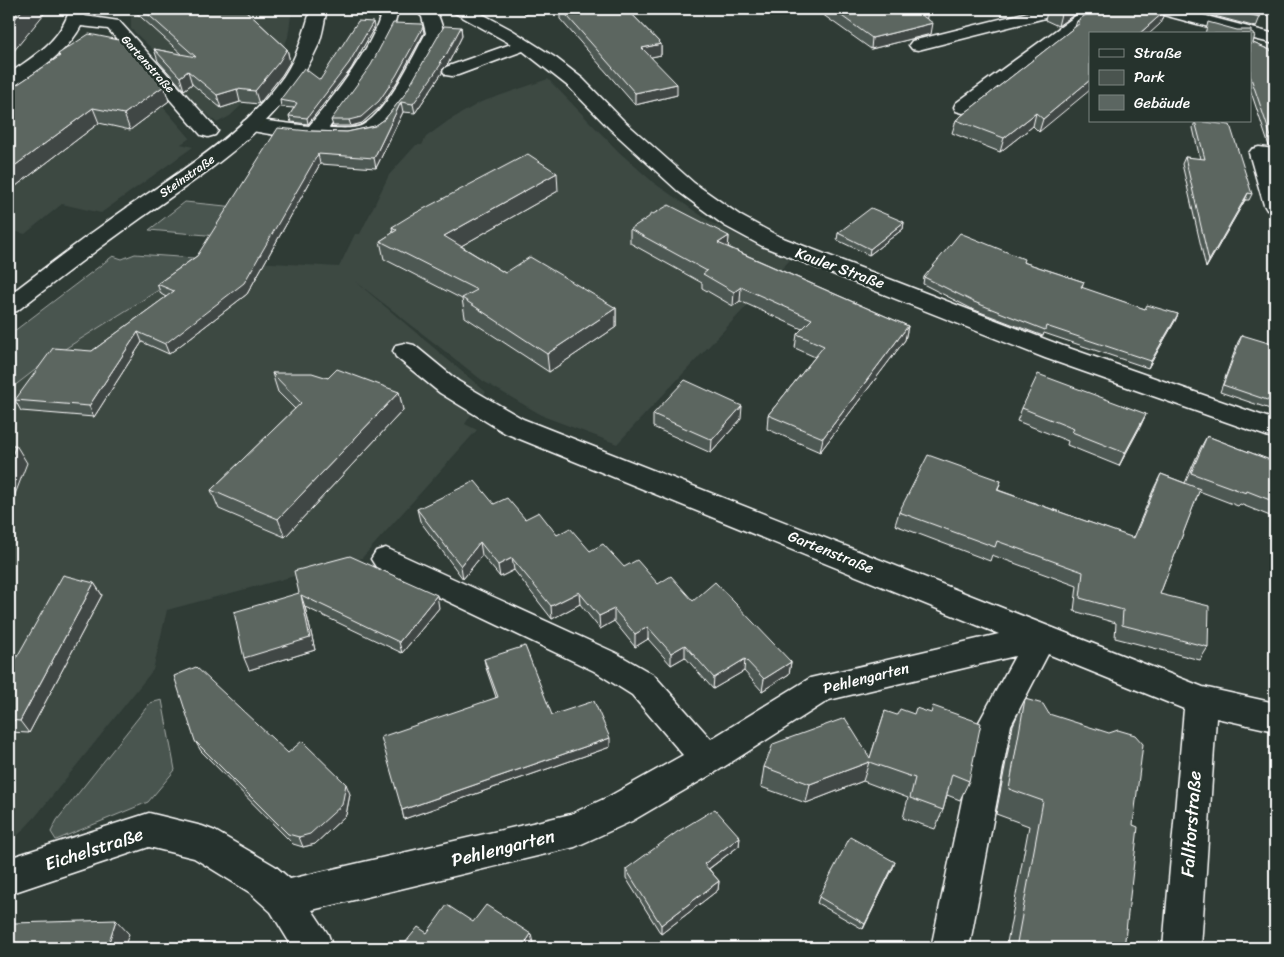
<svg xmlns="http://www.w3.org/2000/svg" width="1284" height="957" font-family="Sriracha,sans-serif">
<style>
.built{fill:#3c4842}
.green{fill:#4a544f;stroke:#a4aaa7}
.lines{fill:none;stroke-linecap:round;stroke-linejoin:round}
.minor-casing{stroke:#fff;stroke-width:3}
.major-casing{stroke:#fff;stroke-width:3}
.minor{fill:#26332d;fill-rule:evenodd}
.major{fill:#26332d;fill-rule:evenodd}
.wall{fill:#4e5853;stroke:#fff}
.shaded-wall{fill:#404744;stroke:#fff}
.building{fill:#5b6661;stroke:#fff}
.labels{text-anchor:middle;stroke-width:5;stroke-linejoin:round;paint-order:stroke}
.far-street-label{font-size:12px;fill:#fff;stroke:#26332d}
.street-label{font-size:15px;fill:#fff;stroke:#26332d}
.near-street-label{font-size:18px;fill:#fff;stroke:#26332d}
</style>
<rect width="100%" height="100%" fill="#2f3b35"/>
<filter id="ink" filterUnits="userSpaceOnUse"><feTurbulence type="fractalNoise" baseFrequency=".02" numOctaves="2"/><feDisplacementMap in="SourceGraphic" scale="10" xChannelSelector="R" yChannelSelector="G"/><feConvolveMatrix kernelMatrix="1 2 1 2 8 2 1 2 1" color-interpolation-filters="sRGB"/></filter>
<g filter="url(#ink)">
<path class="built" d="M129 9H292L288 37 281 54 249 98 230 116 217 123 173 85 157 63 164 60 131 29V13Z
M138 78 190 138 181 144 193 147 101 213 62 204 25 234 9 230V110Z
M548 79 619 152 654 183 712 223 790 260 617 444 545 417 483 381 355 281 486 392 465 424 477 430 362 558 167 610 153 670 36 816 9 845V390L52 357 208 259 339 267 355 234H360L389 175 416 145H422L426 137 448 121 481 102Z"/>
<path class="green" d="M185 202 236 207 218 236 149 230Z
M135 254 208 259 52 357 9 390V335L113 256 122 259Z
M162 700 175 770 148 802 56 840 51 832 57 820 150 703Z"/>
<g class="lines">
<g class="minor-casing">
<path id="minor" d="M70 9H86L85 16 119 21 215 127 218 131 215 135 208 137 201 135 108 29 81 26C67 53 40 68 16 86L9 87V74C36 54 59 43 70 9Z
M382 9H398C395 41 350 101 329 128 339 128 354 130 363 125 387 112 413 57 426 33L422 17 414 9C438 9 437 10 444 33 431 58 400 121 376 134 351 147 273 136 244 129L241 125 244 121 251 119 309 126C333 98 376 44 382 9Z
M453 9H473L512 30 556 58 583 79 623 120 694 183 741 216 778 236 1063 346 1275 420V439L1045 358 762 246 725 226 679 192 609 128 569 87 523 51 458 75 452 76 446 75 443 71 446 67 511 44 455 13Z
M1040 9H1067L1065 13 918 50 912 49 909 45 912 41Z
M1085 9H1103L970 111 963 113 956 111 954 107 956 103Z
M1154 9H1180L1275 34V44L1250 38V34H1235L1156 13Z
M1259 147 1275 149V161H1271L1275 173V211L1267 210 1264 205 1249 153 1252 149Z
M405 343 414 345 458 381 523 419 1203 687 1275 703V731L1216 718 1201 948H1163L1184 709 1048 654 1011 725 969 948H931L978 724 1015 656 829 700 719 770 632 821 575 847 312 910 328 934 333 948H293L271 912 249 892 194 858 149 847 9 894V858L149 813 202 826 215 831 275 866 290 879 571 814 608 797 683 755 632 695 594 671 376 567 371 559 376 551 386 548 616 653 654 675 711 739 810 678 999 634 505 433 440 393 396 357 393 351 396 345Z"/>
</g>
<g class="major-casing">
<path id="major" d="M311 9H327C324 21 323 34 318 46 283 125 209 170 141 218 99 248 58 279 17 311L9 313V295C48 265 88 235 128 207 184 169 245 132 284 76 298 55 304 32 311 9Z"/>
</g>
<use href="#minor" class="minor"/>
<use href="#major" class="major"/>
</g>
<path class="wall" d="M132 9H244L287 49 290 62 282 75 259 104 240 102 221 108 192 84 184 90 158 61 154 49 183 55Z
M522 9H552L525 14Z
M560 9H627L661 44V55L651 57 677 95 635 105 560 19Z
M815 9H925L928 11 926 19 931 34 871 49Z
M1048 9H1082L1058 26 1045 20Z
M1213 9H1263L1260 17 1256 27 1211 15Z
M1077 21 1160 24 1090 34 1039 132 1033 126 1000 152 952 133 956 120 1075 27Z
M461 27 462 36 448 64 442 70V73L415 113 403 112 376 168 320 164 247 294 169 354 142 342 94 417 21 411 15 400 92 351 166 297 161 294 157 284 197 256 309 131 347 132 375 126 385 119Z
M374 28 351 69 308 124 291 122 289 116 294 108 281 107 280 100 320 80Z
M424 33 397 82 380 107 362 123 351 126H333L331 120Z
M1250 34 1253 43 1275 52V147L1269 146 1250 89Z
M58 54 164 86 169 101 130 130 99 123 12 189 9 188V90L59 57Z
M1195 121 1252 194 1249 200H1245L1206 268 1182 164 1185 157 1200 159 1193 128Z
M558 191 461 246 505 273 616 308V327L549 372 465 317 462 299 384 259 380 241 393 233 392 227Z
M904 222 903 229 869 255 837 240 838 233Z
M630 229 729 236 728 247 908 326 905 340 820 452 767 429 768 415 815 357 795 348 797 334 802 329 740 301 733 306 702 288V283L630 243Z
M1023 262 1084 282 1082 288 1145 309 1178 314 1175 321 1148 368 1044 333 1043 336 972 309 923 284 924 277Z
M1242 335 1273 402 1270 409 1220 392 1238 342Z
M272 373 328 378 399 392 403 410 285 537 219 509 211 490 295 409 278 392Z
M1022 408 1146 414 1140 427 1119 466 1067 445 1068 441 1017 421Z
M653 414 741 419 711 453 653 427Z
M1207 436 1275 462V518L1240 504 1238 506 1199 491 1160 594 1208 647 1200 660 1115 638 1116 623 1074 611 1077 586 992 555 990 561 895 525 899 512 1001 481 998 490 1133 538 1154 488 1161 474 1185 483 1200 449Z
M494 504 693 601 791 662 789 674 762 691 744 671 713 689 685 657 671 665 648 639 635 647 614 621 600 629 580 604 552 619 514 570 500 577 482 555 463 579 420 521 417 509Z
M94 583 102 595 29 733 9 732V671Z
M299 593 439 608 402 653 305 607 315 650 249 670Z
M484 659 552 715 610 747 404 819 402 810 496 697 486 668Z
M1025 699 1049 714 1133 825 1124 948H1006L1029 826 996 814 1013 725Z
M885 711 969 781 960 800 947 795 943 810 935 829 903 818 908 798 863 781 806 803 761 787 764 767 870 758Z
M195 741 288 753 350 794 346 815 315 844 303 847 293 844 201 751Z
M740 837 739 846 709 869 719 881 718 890 661 934 626 878V869Z
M893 868 863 929 817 903 819 897Z"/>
<path class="shaded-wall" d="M23 9H48L9 57V26Z
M525 9H552L525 14Z
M1068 9H1082L1058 26 1061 14Z
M928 11 926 22 918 13Z
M1165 11 1160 24 1149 34H1139Z
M373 22 374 28 351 69 308 124 307 118Z
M933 23 931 34 871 49 872 38Z
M423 27 424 33 397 82 380 107 362 123 351 126 349 120Z
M461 27 462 36 448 64 442 70V73L415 113 413 104Z
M661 44V55L642 59V48Z
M287 49 290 62 282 75 259 104 255 91Z
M188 71 192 84 184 90 180 77Z
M1090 80V90L1039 132 1043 119Z
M677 84V95L635 105V93Z
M164 86 169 101 130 130 124 114Z
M237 89 240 102 221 108 217 95Z
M401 102 403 112 376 168 374 158Z
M93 108 99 123 12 189 9 182V170Z
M1036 113 1033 126 1000 152 1004 138Z
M318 154 320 164 247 294 169 354 165 344Z
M557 173 558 191 447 254 444 236Z
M1248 193 1245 200 1206 268 1209 261Z
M904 222 903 229 869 255 870 249Z
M729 236 728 250 718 243Z
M741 287 740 301 733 306 734 292Z
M616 308V327L549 372 547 354Z
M1178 314 1175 321 1148 368 1151 361Z
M908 326 905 340 820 452 823 438Z
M138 332 142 342 94 417 89 406Z
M399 392 403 410 285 537 278 519Z
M742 406 741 419 711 453 712 440Z
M1146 414 1140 427 1119 466 1125 453Z
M16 445 27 463 9 510V463Z
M480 542 482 555 463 579 461 566Z
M512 558 514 570 500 577 498 565Z
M94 583 102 595 29 733 20 721Z
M579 592 580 604 552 619 551 606Z
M301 595 305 607 315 650 249 670 244 658Z
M437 595 439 608 402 653 399 642Z
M614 609V621L600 629 599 616Z
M648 627V639L635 647V634Z
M685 645V657L671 665V653Z
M745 659 744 671 713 689 714 678Z
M791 662 789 674 762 691 764 679Z
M610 738V747L404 819 402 810Z
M869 762 863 781 806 803 810 784Z
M346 784 350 794 346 815 315 844 303 847 299 837Z
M740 837 739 846 703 873 704 864Z
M895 862 893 868 863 929 865 924Z
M719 881 718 890 661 934V925Z
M116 920 129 934 124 948H107Z
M531 934 534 948H522Z"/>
<path class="building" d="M9 9H23L9 26Z
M142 9H244L287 49 279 62 255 91 237 89 217 95 188 71 180 77 154 49 196 57Z
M561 9H627L661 44 642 48 677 84 635 93Z
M832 9H925L928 11 918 13 933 23 872 38Z
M1051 9H1068L1061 14Z
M1094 9H1156L1165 11 1139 34H1090V80L1043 119 1036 113 1004 138 956 120 1080 23 1077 21Z
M1227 9H1263L1260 17Z
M358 21 373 22 349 63 307 118 289 116 297 103 280 100 304 68 320 80Z
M1208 22 1237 30H1251V33L1255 35 1253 43 1275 52V140H1272L1250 75V34H1205Z
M393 23 422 24 423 27 396 76 379 101 361 117 349 120H331L371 65Z
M444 26 461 27 446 55 440 61 441 64 419 96 413 104 401 102 374 158 318 154 244 283 165 344 138 332 89 406 15 400 53 348 92 351 174 291 157 284 197 256 278 128 309 131 347 132 375 126 385 119 405 94Z
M89 34 124 41 164 86 124 114 93 108 9 170V90L60 56 58 54Z
M1195 121 1230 125 1252 194 1248 193 1209 261 1185 157 1205 159Z
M528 154 557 173 444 236 505 273 530 257 616 308 547 354 462 298 477 290 380 241 397 230 392 227 410 216Z
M669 205 729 236 718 243 908 326 823 438 768 415 824 346 797 334 812 319 741 287 734 292 703 274 707 271 630 229 649 217 651 213 653 214Z
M871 208 904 222 870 249 838 233Z
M960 233 1024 259 1023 262 1084 282 1081 287 1145 309 1147 305 1178 314 1151 361 1046 326 1045 330 974 302 924 277Z
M1242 335 1275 345V396L1273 402 1223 385Z
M337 369 399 392 278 519 211 490 301 403 272 373H312L328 378Z
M1038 374 1146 414 1125 453 1072 432 1074 429 1022 408Z
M685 380 742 406 712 440 653 414Z
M1207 436 1275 462V502L1247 491 1246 493 1191 473Z
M9 445H16L9 463Z
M928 455 1001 481 997 490 1134 538 1161 474 1200 489 1160 594 1209 606 1208 647 1122 625 1123 610 1080 598 1083 572 997 541 995 547 899 512Z
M475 481 494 504 507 498 525 519 539 512 557 535 570 528 590 551 603 544 624 567 637 560 658 584 671 576 693 601 715 582 791 662 764 679 745 659 714 678 685 645 671 653 648 627 635 634 614 609 599 616 579 592 551 606 512 558 498 565 480 542 461 566 417 509Z
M350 556 437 595 399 642 301 595 310 638 244 658 234 612 299 593 294 571Z
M63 575 94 583 20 721 9 720V671Z
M525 646 552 715 594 701 610 738 402 810 381 737 498 697 484 659Z
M196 667 288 753 302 741 346 784 342 805 310 834 299 837 288 834 195 741 174 676Z
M1025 699 1043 704 1049 714 1109 733 1118 730 1135 735 1143 744 1133 825 1138 827 1124 948H1016L1043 801 1009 789Z
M933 706 981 723 969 781 952 774 943 810 910 798 915 778 869 762 810 784 764 767 773 744 845 718 870 758 885 711 897 715 900 709 914 714 916 708 931 713Z
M715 809 740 837 704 864 719 881 661 925 626 869 677 832Z
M850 837 895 862 865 924 819 897Z
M447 905 473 922 486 905 531 934 522 948H401L418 927 427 933Z
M116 920 107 948H9V937L14 923Z"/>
</g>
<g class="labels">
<g class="far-street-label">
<text transform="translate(148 64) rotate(48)" y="4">Gartenstraße</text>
<text transform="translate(187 176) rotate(-35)" y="4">Steinstraße</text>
</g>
<g class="street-label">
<text transform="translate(840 268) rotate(20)" y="5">Kauler Straße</text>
<text transform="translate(831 552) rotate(22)" y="5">Gartenstraße</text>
<text transform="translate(866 678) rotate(-14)" y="5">Pehlengarten</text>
</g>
<g class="near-street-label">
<text transform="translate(1191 824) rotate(-86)" y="6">Falltorstraße</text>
<text transform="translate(503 848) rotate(-14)" y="6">Pehlengarten</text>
<text transform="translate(94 849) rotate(-18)" y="6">Eichelstraße</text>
</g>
</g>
<rect width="1284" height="957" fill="none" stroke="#26332d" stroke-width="30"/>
<rect x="15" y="15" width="1254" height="927" fill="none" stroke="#fff" stroke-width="2" filter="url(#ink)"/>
<rect x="1089" y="32" width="162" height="90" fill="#26332d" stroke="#7d8581"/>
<rect x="1099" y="49" width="25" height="8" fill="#26332d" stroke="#7d8581"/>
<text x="1134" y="58" font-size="15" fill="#ffffff">Straße</text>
<rect x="1099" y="70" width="25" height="15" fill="#4a544f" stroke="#7d8581"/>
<text x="1134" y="82" font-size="15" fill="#ffffff">Park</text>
<rect x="1099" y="95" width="25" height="15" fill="#5b6661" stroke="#7d8581"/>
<text x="1134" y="108" font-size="15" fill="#ffffff">Gebäude</text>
</svg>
